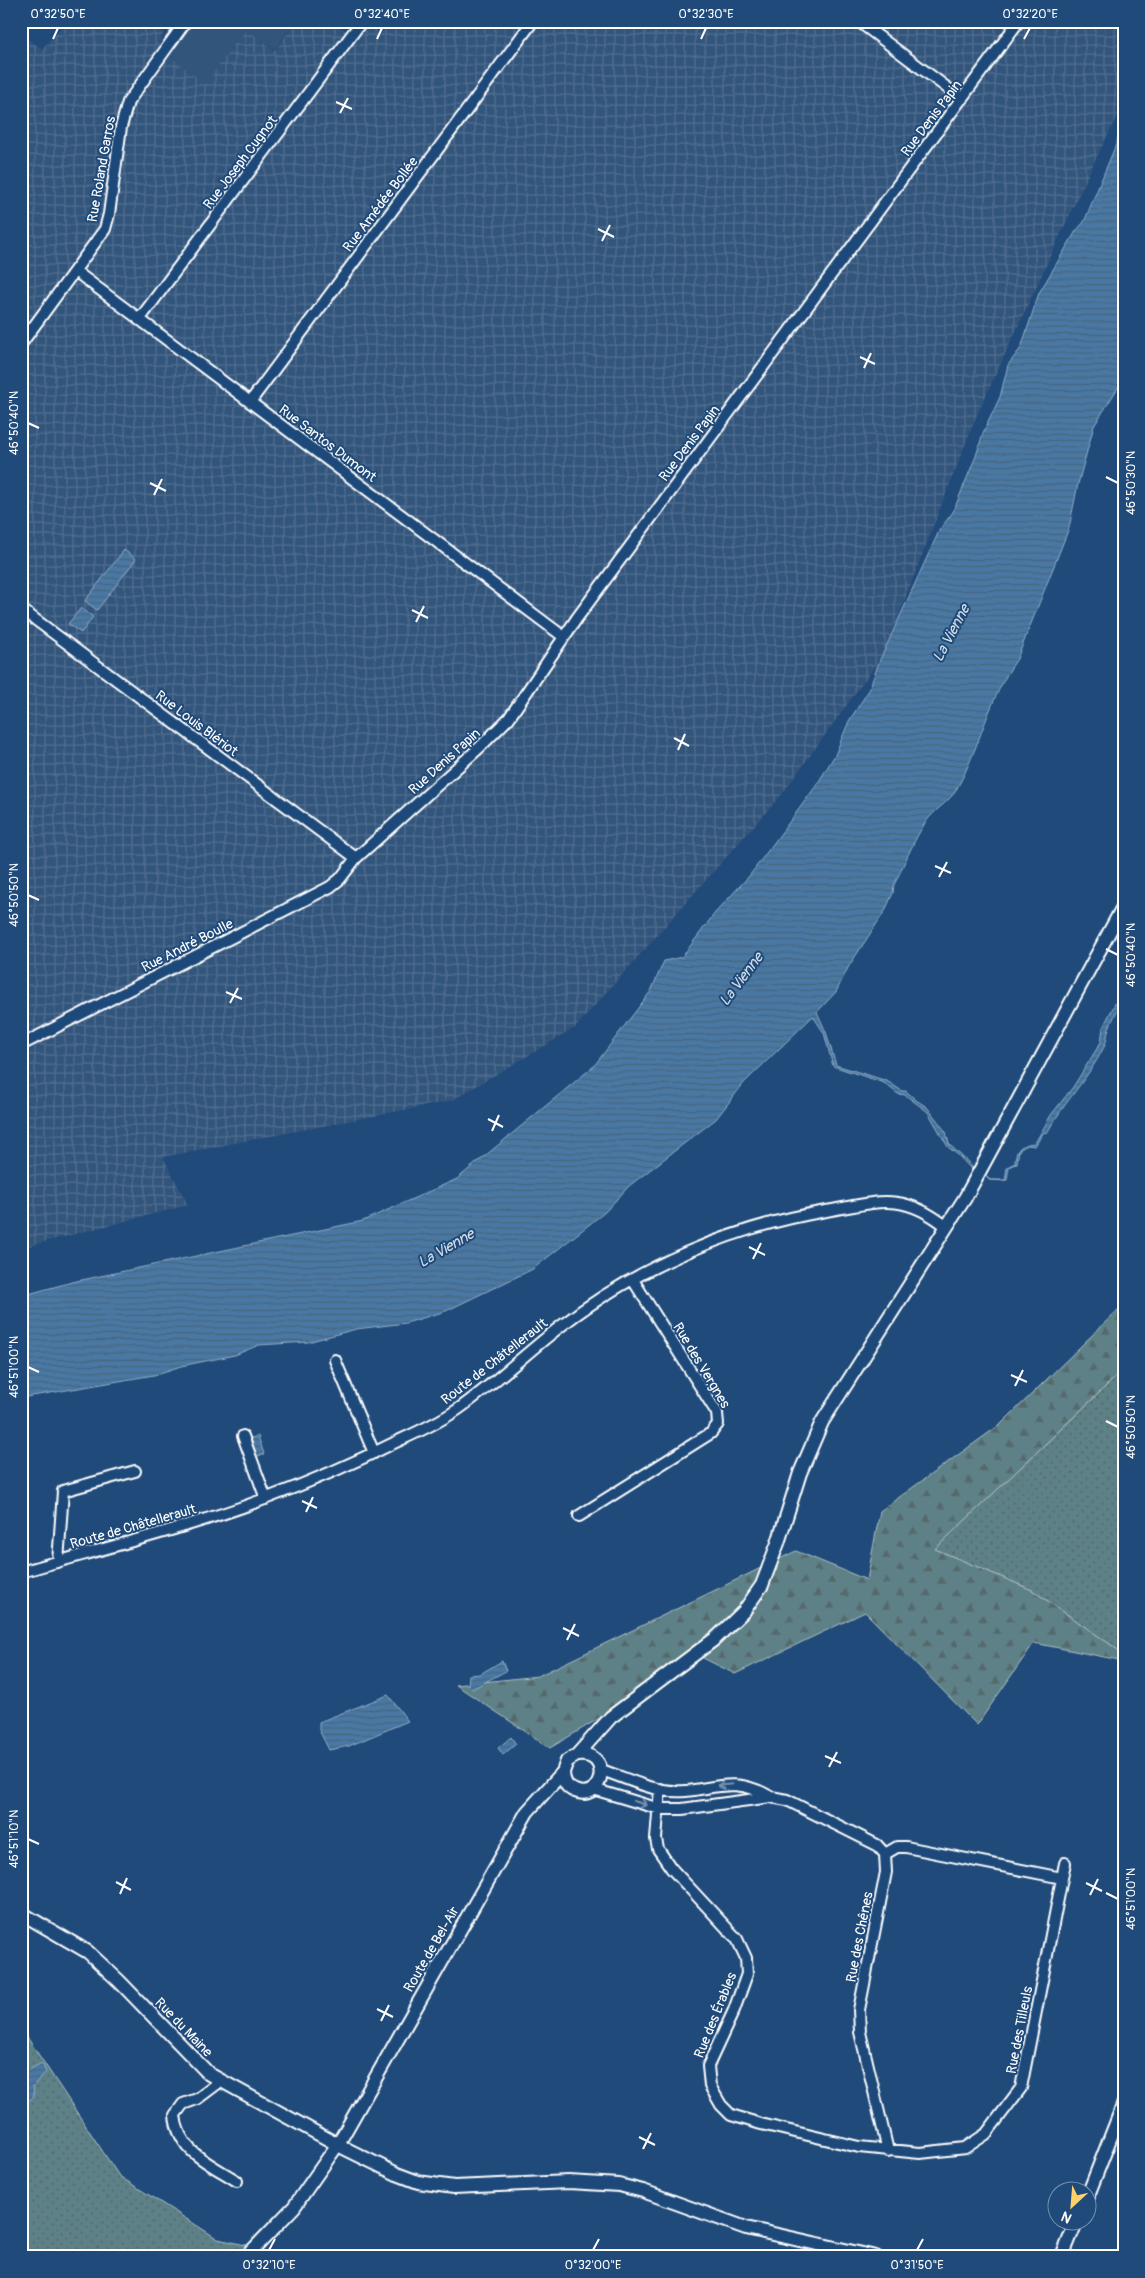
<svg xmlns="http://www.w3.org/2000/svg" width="1145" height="2278" font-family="Pangolin,sans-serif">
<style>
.built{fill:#32557c}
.industrial{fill:url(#industrial-grid)}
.grass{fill:url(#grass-dots);stroke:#aec0c3}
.forest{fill:url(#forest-firs);stroke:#aec0c3}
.water{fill:url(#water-rules);stroke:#92aec9}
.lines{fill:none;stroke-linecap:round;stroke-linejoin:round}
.minor-casing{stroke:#fff;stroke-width:14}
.tertiary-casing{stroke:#fff;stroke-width:16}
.minor{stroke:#1f4a7a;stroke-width:10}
.tertiary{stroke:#1f4a7a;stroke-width:12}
.oneway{stroke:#7992af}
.ticks{fill:none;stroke:#fff;stroke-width:2}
.labels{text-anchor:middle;stroke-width:4;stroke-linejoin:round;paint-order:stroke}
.street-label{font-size:14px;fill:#fff;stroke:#1f4a7a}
.water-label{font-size:15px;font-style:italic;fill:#d2dde8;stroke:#1f4a7a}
.neatline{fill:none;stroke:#fff;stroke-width:2}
.ticks-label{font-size:12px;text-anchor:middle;fill:#fff}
</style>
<defs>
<pattern id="industrial-grid" width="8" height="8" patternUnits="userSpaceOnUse" patternTransform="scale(1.25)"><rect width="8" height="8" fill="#32557c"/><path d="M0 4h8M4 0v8" fill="none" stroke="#516e90"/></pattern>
<pattern id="grass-dots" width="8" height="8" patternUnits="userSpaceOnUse" patternTransform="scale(1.25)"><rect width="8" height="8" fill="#5d8187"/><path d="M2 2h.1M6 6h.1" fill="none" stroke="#55696c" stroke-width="1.8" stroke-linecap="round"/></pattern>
<pattern id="forest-firs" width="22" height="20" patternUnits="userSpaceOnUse" patternTransform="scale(1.25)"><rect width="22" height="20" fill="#5d8187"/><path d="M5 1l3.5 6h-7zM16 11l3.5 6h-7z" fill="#55696c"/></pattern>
<pattern id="water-rules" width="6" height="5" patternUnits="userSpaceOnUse" patternTransform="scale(1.25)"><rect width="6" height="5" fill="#4978a5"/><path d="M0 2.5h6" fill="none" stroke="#4a6278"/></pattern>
</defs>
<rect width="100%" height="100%" fill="#1f4a7a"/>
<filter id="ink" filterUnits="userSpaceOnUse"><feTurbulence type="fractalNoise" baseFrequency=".02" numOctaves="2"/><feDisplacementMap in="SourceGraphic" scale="10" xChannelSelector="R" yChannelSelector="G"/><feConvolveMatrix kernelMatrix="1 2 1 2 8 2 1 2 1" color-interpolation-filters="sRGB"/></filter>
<g filter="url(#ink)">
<path class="built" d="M175 21H296L275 49 246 29 205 85 158 47Z"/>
<path class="industrial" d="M67 21H149L164 32 158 47 205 84 246 29 275 50 297 21H333L358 40 372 21H1124V105L1097 156 976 417 883 655 783 793 575 1028 451 1101 163 1157 188 1205 21 1248V34L42 49Z"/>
<path class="grass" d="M1124 1369V1654L1032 1590 935 1549Z
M21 2028 119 2176 218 2239 264 2249 257 2257H21V2223L26 2217 21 2210Z"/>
<path class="forest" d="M1124 1304V1369L935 1549 1032 1590 1124 1654V1661L1034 1643 977 1725 865 1612 735 1674 701 1657 550 1748 456 1685 538 1676 796 1551 867 1580 880 1511 1001 1424Z"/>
<path class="water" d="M1124 113V378L1094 426 1078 484 1069 528 1017 659C988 699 980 748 956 790 950 801 937 808 929 818 917 832 903 867 894 885L893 893 885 911 849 966 836 992 817 1012 826 1032 836 1065 887 1081 902 1091H906L916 1100 927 1107 946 1132 949 1144 971 1165 972 1170 959 1156 948 1147 928 1112 905 1095 898 1094 884 1083 833 1066 824 1033 813 1016 744 1083 716 1119 629 1186 605 1212 533 1269 446 1311 406 1323 356 1329 308 1342 259 1345 235 1355 181 1366 154 1375 21 1398V1296L72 1282 363 1221 457 1179 594 1066 651 991 664 961 682 957 715 913 750 875 816 786 835 755 849 721 869 690 879 662 940 529 953 512 976 456 983 433 1000 397 1008 365 1021 348 1039 293 1076 231 1084 222 1117 142Z
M124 550 136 559 97 610 85 601Z
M81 608 93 617 81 633 68 624Z
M1124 986C1124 1002 1115 1013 1109 1028 1107 1034 1107 1041 1104 1047 1089 1078 1063 1103 1047 1133L1044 1132 1035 1146 1027 1145 1019 1150 1017 1163 1009 1167 1007 1180H989L985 1175 990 1180 1005 1181 1007 1167 1015 1163C1015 1149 1021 1144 1035 1143L1051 1115 1073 1087 1101 1042 1103 1027Z
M258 1436 264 1454 255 1457 248 1439Z
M502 1661 506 1671 472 1689 468 1685 469 1675 480 1674Z
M388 1695 408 1721 349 1746 329 1750 319 1730V1722Z
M511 1737 516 1744 503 1755 498 1748Z
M42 2063 46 2072 33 2086 34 2096 21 2108V2074Z"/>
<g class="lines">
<g class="minor-casing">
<path id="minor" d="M858 21 962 99
M75 271 564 637
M139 320 362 21
M21 344 105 229 109 214 121 127 128 102 186 21
M250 402 533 21
M21 609 356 858
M21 1045 330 887 340 879 356 858 479 748 509 718 577 618 1019 21
M335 1360 374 1453
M243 1436 266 1499
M579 1516 711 1433 718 1424 717 1413 633 1280
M58 1562 63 1491 135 1471
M21 1572C101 1549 184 1529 262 1500 308 1483 354 1463 398 1441 418 1432 439 1422 457 1410 493 1385 526 1353 561 1326 637 1267 732 1227 826 1211 878 1202 902 1191 947 1227
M601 1770C621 1776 642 1787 663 1790 705 1797 726 1771 771 1797
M593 1789 660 1809H682L771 1797 787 1800 877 1845 885 1854 886 1872 859 2010 860 2032 888 2151
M660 1789 656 1839 658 1849 671 1868 737 1939 746 1958 747 1974 734 2010 708 2066 710 2086 721 2105 731 2115 761 2124 859 2147 920 2153 965 2148 986 2134 1021 2088 1065 1863
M885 1854 897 1847H906L1062 1878
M221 2081 197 2099 183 2104 175 2115C178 2152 209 2163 237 2181"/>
</g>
<g class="tertiary-casing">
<path id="tertiary" d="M563 1772C563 1780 566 1788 575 1791 604 1803 613 1750 577 1755
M21 1913 88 1952 119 1981 209 2074 344 2148 397 2174 418 2182 454 2187 569 2182 619 2185 643 2191 746 2228 876 2257
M1088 2195 1124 2103
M246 2257 294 2207 338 2144 527 1812 563 1772 567 1761 577 1755 611 1717 716 1638 744 1611 762 1585 778 1543 800 1473 822 1422 965 1198 1124 905
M1062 2257 1077 2220"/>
</g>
<use href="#minor" class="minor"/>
<use href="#tertiary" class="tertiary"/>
</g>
<defs><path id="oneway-shaft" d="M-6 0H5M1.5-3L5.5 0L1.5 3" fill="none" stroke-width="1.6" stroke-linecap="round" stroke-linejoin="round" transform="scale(1.25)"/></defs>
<g class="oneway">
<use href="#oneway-shaft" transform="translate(725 1785) rotate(175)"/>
<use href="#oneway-shaft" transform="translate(640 1803) rotate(17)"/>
</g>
</g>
<path class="ticks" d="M53 39 58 28M377 39 382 28M701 39 706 28M1024 39 1030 28M336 102 352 109M340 113 348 98M598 229 614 237M602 241 610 225M860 357 875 364M864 368 871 353M28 423 39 428M1106 477 1118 483M150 483 166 491M154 495 162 479M412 610 428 618M416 622 424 606M674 738 689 746M678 750 685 734M935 866 951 873M939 877 947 862M28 895 39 900M1106 949 1118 955M226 992 242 999M230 1003 238 988M488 1119 503 1127M492 1131 499 1115M749 1247 765 1255M753 1259 761 1243M28 1367 39 1372M1011 1375 1027 1382M1015 1386 1023 1370M1106 1421 1118 1427M302 1501 317 1508M306 1512 313 1497M563 1628 579 1636M567 1640 575 1624M825 1756 841 1763M829 1767 837 1752M28 1839 39 1844M116 1882 131 1890M1086 1883 1102 1891M1106 1893 1118 1899M120 1894 127 1878M1090 1895 1098 1879M377 2009 393 2017M381 2021 389 2005M639 2137 655 2145M643 2149 651 2133M269 2250 275 2239M593 2250 599 2239M917 2250 923 2239"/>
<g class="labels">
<g class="street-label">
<text transform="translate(931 118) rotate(-53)" y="5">Rue Denis Papin</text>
<text transform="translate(240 162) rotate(-53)" y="5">Rue Joseph Cugnot</text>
<text transform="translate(101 169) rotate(-80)" y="5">Rue Roland Garros</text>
<text transform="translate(380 204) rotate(-53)" y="5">Rue Amédée Bollée</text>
<text transform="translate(328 443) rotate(37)" y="5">Rue Santos Dumont</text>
<text transform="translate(689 443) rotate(-53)" y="5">Rue Denis Papin</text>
<text transform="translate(197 723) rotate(37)" y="5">Rue Louis Blériot</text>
<text transform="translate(444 761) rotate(-42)" y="5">Rue Denis Papin</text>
<text transform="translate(187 945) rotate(-27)" y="5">Rue André Boulle</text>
<text transform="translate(494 1361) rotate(-38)" y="5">Route de Châtellerault</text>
<text transform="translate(702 1365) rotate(59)" y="5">Rue des Vergnes</text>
<text transform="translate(133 1526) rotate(-16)" y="5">Route de Châtellerault</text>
<text transform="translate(859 1937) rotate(-79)" y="5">Rue des Chênes</text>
<text transform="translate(431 1949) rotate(-60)" y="5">Route de Bel-Air</text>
<text transform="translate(715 2015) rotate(-68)" y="5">Rue des Érables</text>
<text transform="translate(184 2027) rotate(46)" y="5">Rue du Maine</text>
<text transform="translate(1019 2030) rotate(-79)" y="5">Rue des Tilleuls</text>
</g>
<g class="water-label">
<text transform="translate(951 633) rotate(-62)" y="5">La Vienne</text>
<text transform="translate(741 979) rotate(-53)" y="5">La Vienne</text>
<text transform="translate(446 1248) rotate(-30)" y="5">La Vienne</text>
</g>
</g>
<rect width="1145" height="2278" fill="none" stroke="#1f4a7a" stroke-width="55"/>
<g transform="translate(1072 2206) rotate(206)"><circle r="24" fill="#1f4a7a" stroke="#7992af"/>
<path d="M0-4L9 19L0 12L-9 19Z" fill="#ffd166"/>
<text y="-8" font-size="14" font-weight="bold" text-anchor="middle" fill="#ffffff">N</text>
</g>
<rect x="28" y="28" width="1090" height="2222" class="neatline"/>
<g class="ticks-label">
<text x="58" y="18">0°32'50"E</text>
<text x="382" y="18">0°32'40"E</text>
<text x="706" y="18">0°32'30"E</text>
<text x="1030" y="18">0°32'20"E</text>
<text transform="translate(14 423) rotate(-90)" y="4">46°50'40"N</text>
<text transform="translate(1131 483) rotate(-90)" y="4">46°50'30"N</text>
<text transform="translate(14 895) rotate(-90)" y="4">46°50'50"N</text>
<text transform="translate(1131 955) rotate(-90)" y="4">46°50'40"N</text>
<text transform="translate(14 1367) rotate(-90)" y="4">46°51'00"N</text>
<text transform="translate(1131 1427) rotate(-90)" y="4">46°50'50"N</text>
<text transform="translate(14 1839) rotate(-90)" y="4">46°51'10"N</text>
<text transform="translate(1131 1899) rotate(-90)" y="4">46°51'00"N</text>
<text x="269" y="2269">0°32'10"E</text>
<text x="593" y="2269">0°32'00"E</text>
<text x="917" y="2269">0°31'50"E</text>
</g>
</svg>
